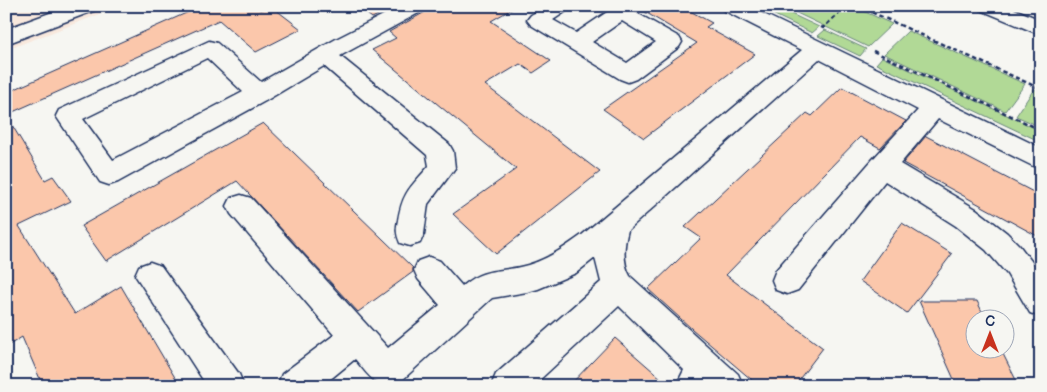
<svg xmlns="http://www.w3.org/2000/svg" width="1047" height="392" font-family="'Balsamiq Sans',sans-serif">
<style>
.built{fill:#f8e8dd}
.green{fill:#b1d996;stroke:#66847a}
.building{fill:#fbc7ab;stroke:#1b2f5e}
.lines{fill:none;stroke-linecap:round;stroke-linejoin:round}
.minor-casing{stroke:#1b2f5e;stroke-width:3}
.path{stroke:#1b2f5e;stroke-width:2.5;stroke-dasharray:4.5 3;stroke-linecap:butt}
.minor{fill:#f6f6f2;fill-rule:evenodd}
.tram{stroke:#1b2f5e;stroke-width:1}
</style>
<rect width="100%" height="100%" fill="#f6f6f2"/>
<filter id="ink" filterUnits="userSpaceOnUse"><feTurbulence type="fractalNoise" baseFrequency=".02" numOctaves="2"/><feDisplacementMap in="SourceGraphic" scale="10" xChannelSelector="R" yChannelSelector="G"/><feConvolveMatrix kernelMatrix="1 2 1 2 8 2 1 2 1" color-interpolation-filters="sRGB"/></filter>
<g filter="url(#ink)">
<path class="built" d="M6 6H121L6 50Z"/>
<path class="green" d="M756 6H774L819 27 812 33Z
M782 6H852L892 24 868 47Z
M825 30 866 49 860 56 818 36Z
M908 31 1025 84 1005 111 884 54Z
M882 57 1041 131V142L876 64Z
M1034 89 1041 92V127L1016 116Z"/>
<path class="building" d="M202 6H255L260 10 271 6 301 29 256 52 219 20 6 115 45 180 53 176 71 201 19 226 75 314 121 286 180 386H43L22 337 6 347V93Z
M357 6H396L372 18Z
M429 6H517L491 21 551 61 533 73 520 64 485 85 600 172 496 254 453 214 516 169 372 50 396 38 389 32 425 12Z
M642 6H681L712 23 706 27 755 54 644 138 603 109 697 43 640 9Z
M842 87 906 121 880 148 860 137 726 275 823 348 794 386H759L692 329 648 289 701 238 685 227 807 113 812 116Z
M263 123 413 268V272L358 312 237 181 106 261 81 226Z
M926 136 1041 196V238L903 163Z
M902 223 952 254 907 313 860 281Z
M919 301H977L986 320H974V350H1001L1019 386H957Z
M615 338 670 386H569Z"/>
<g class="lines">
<g class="minor-casing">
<path id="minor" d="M69 6H99L96 10 6 44V29Z
M401 6H427L424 10 340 56 449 144 453 151 455 168 428 204 424 234 420 243 410 246 400 243C396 234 396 229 398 220 403 191 411 187 429 166L427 155 324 66 267 100 118 182 109 185 100 182 56 116 59 110 209 41 217 43 261 82 336 39ZM207 58 243 92 113 160 83 119Z
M546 6H571L568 10 553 20 576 33 616 6H640L635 12 679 37 682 42 679 47 636 79 628 82 620 79 531 25 527 20 531 15ZM622 21 656 42 627 63 592 42Z
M720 6H747L1041 148V170L938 119 900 164 976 209 1007 233 1019 245 1041 274V317L1030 313 1007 274 986 250 956 226 885 181 798 290 787 294 776 290 772 280 776 270 873 159 918 110 819 59 628 230C624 245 622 262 630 276L738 374 743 386H676L684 370 619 306 533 386H491L496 374 601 282 595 258 576 273 538 289 527 292 492 298 399 383C377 392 368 374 355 359L322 386H277L282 374 334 335 231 214 227 206 231 198 241 195 251 198 388 348 440 305 418 279 414 270 418 261 429 257 440 261 462 286C485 266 502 273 528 265 548 259 564 248 582 235L802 50 723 10Z
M978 6H1007L1041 20V35L981 10Z
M150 262 161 266 239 374 244 386H207L135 275 139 266Z"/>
</g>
<path class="path" d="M858 6 1041 89
M821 27 823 28 846 6
M873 51 1041 130"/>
<use href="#minor" class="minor"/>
<path class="tram" d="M1031 6 1041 10"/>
</g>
</g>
<rect width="1047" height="392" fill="none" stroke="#f6f6f2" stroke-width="25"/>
<rect x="12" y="12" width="1022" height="367" fill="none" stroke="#1b2f5e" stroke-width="2" filter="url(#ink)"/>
<g transform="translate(990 334)"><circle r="24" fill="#f6f6f2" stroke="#9ea6b7"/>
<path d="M0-4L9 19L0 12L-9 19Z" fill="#c8321e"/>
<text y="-8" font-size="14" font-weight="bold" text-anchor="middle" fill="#1b2f5e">С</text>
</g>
</svg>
